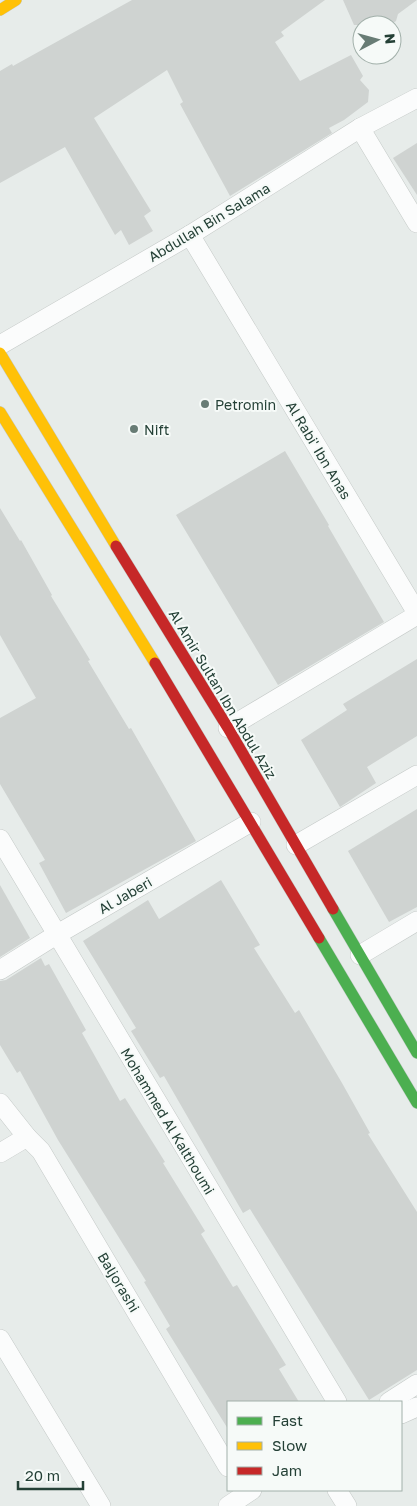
<svg xmlns="http://www.w3.org/2000/svg" width="417" height="1506" viewBox="0 0 417 1506" font-family="'Golos Text',sans-serif">
	<style>
		.building { fill: #cfd3d1 }
		.lines { fill: none; stroke-linecap: round; stroke-linejoin: round }
		.street-casing { stroke: #c4c9c7; stroke-width: 20 }
		.fast-casing { stroke: #c3cac7; stroke-width: 12 }
		.slow-casing { stroke: #c3cac7; stroke-width: 12 }
		.jam-casing { stroke: #c3cac7; stroke-width: 12 }
		.street { stroke: #fbfcfc; stroke-width: 19 }
		.fast { stroke: #4caf50; stroke-width: 11 }
		.slow { stroke: #ffc107; stroke-width: 11 }
		.jam { stroke: #c62828; stroke-width: 11 }
		.poi-dot { fill: #687c75; stroke: #f6faf8; stroke-width: 2 }
		.labels { text-anchor: middle; dominant-baseline: central; stroke-width: 4; stroke-linejoin: round; paint-order: stroke }
		.street-label { font-size: 14px; fill: #244036; stroke: #f6faf8 }
		.poi-label { font-size: 14px; fill: #244036; stroke: #f6faf8; text-anchor: start }
	</style>
	<rect width="100%" height="100%" fill="#e7ecea"/>
	<!-- building -->
	<g class="building">
		<path d="M132,0H325L281,32L284,36L275,42L300,81L351,55L363,76L360,80L369,90L368,102L344,120L329,128L332,133L230,196L180,104L183,102L167,70L94,118L151,211L144,216L153,231L129,245L121,230L115,235L65,147L0,183V71L12,64L13,66Z"/>
		<path d="M343,0H417L398,14L396,21L390,25H354Z"/>
		<path d="M417,143V195L393,158Z"/>
		<path d="M285,451L329,525L328,526L384,622L278,685L176,515Z"/>
		<path d="M0,508L20,541L21,540L52,595L51,596L90,660L88,661L129,729L131,728L196,841L66,913L39,863L45,860L0,784V718L36,698L0,635Z"/>
		<path d="M417,659V736L367,767L376,783L340,807L301,740L347,710L343,704Z"/>
		<path d="M417,809V907L389,922L348,851Z"/>
		<path d="M221,880L260,945L254,948L295,1013L299,1010L342,1083L370,1133L368,1134L417,1212V1370L369,1400L250,1209L243,1213L164,1076L160,1078L131,1031L136,1028L83,941L148,900L159,919Z"/>
		<path d="M0,885L30,938L0,957Z"/>
		<path d="M41,958L45,966L49,964L86,1030L82,1033L120,1101L125,1098L165,1162L163,1163L205,1231L201,1234L233,1287L237,1285L286,1365L279,1369L299,1402H228V1429L166,1329L170,1326L144,1282L146,1281L58,1140L20,1071L17,1073L0,1045V981L6,980Z"/>
	</g>
	<g class="lines">
		<defs>
			<g id="street">
				<path d="M360,128L417,223"/>
				<path d="M190,235L417,613"/>
				<path d="M0,345L190,235L360,128L417,98"/>
				<path d="M228,728L417,615"/>
				<path d="M0,839L337,1402"/>
				<path d="M296,845L417,775"/>
				<path d="M360,955L417,921"/>
				<path d="M0,970L56,935L251,822"/>
				<path d="M0,1103L27,1137L41,1151L228,1467"/>
				<path d="M0,1153L27,1137"/>
				<path d="M0,1339L101,1506"/>
				<path d="M389,1402L417,1384"/>
				<path d="M401,1414L417,1407"/>
				<path d="M337,1490L347,1506"/>
				<path d="M228,1506L252,1490"/>
			</g>
			<g id="fast">
				<path d="M333,909L417,1053"/>
				<path d="M319,938L417,1103"/>
			</g>
			<g id="slow">
				<path d="M0,10L16,0"/>
				<path d="M0,353L116,546"/>
				<path d="M0,412L155,663"/>
			</g>
			<g id="jam">
				<path d="M116,546L228,728L333,909"/>
				<path d="M155,663L319,938"/>
			</g>
		</defs>
		<!-- street casing -->
		<use href="#street" class="street-casing"/>
		<!-- fast casing -->
		<use href="#fast" class="fast-casing"/>
		<!-- slow casing -->
		<use href="#slow" class="slow-casing"/>
		<!-- jam casing -->
		<use href="#jam" class="jam-casing"/>
		<!-- street -->
		<use href="#street" class="street"/>
		<!-- fast -->
		<use href="#fast" class="fast"/>
		<!-- slow -->
		<use href="#slow" class="slow"/>
		<!-- jam -->
		<use href="#jam" class="jam"/>
	</g>
	<!-- markers -->
	<g class="poi-dot">
		<circle cx="205" cy="404" r="5"/>
		<circle cx="134" cy="429" r="5"/>
	</g>
	<g class="labels">
		<!-- street labels -->
		<g class="street-label">
			<text transform="translate(209 222) rotate(-31)">Abdullah Bin Salama</text>
			<text transform="translate(319 450) rotate(59)">Al Rabi' Ibn Anas</text>
			<text transform="translate(223 694) rotate(59)">Al Amir Sultan Ibn Abdul Aziz</text>
			<text transform="translate(125 895) rotate(-30)">Al Jaberi</text>
			<text transform="translate(168 1121) rotate(59)">Mohammed Al Kalthoumi</text>
			<text transform="translate(119 1282) rotate(59)">Baljorashi</text>
		</g>
		<!-- poi labels -->
		<g class="poi-label">
			<text x="215" y="404">Petromin</text>
			<text x="144" y="429">Nift</text>
		</g>
	</g>
	<!-- legend -->
	<rect x="227" y="1401" width="175" height="90" fill="#f6faf8" stroke="#a2b0aa"/>
	<rect x="237" y="1417" width="25" height="8" fill="#4caf50" stroke="#a2b0aa"/>
	<text x="272" y="1426" font-size="15" fill="#244036">Fast</text>
	<rect x="237" y="1442" width="25" height="8" fill="#ffc107" stroke="#a2b0aa"/>
	<text x="272" y="1451" font-size="15" fill="#244036">Slow</text>
	<rect x="237" y="1467" width="25" height="8" fill="#c62828" stroke="#a2b0aa"/>
	<text x="272" y="1476" font-size="15" fill="#244036">Jam</text>
	<!-- north arrow -->
	<g transform="translate(377 40) rotate(84)"><circle r="24" fill="#f6faf8" stroke="#a2b0aa"/>
	<path d="M0-4L9 19L0 12L-9 19Z" fill="#687c75"/>
	<text y="-8" font-size="14" font-weight="bold" text-anchor="middle" fill="#244036">N</text>
	</g>
	<!-- scale -->
	<path d="M18 1481v8h65v-8" fill="none" stroke="#244036" stroke-width="2.5"/>
	<text x="25" y="1481" font-size="15" fill="#244036" stroke="#f6faf8" stroke-width="4" paint-order="stroke">20 m</text>
</svg>
